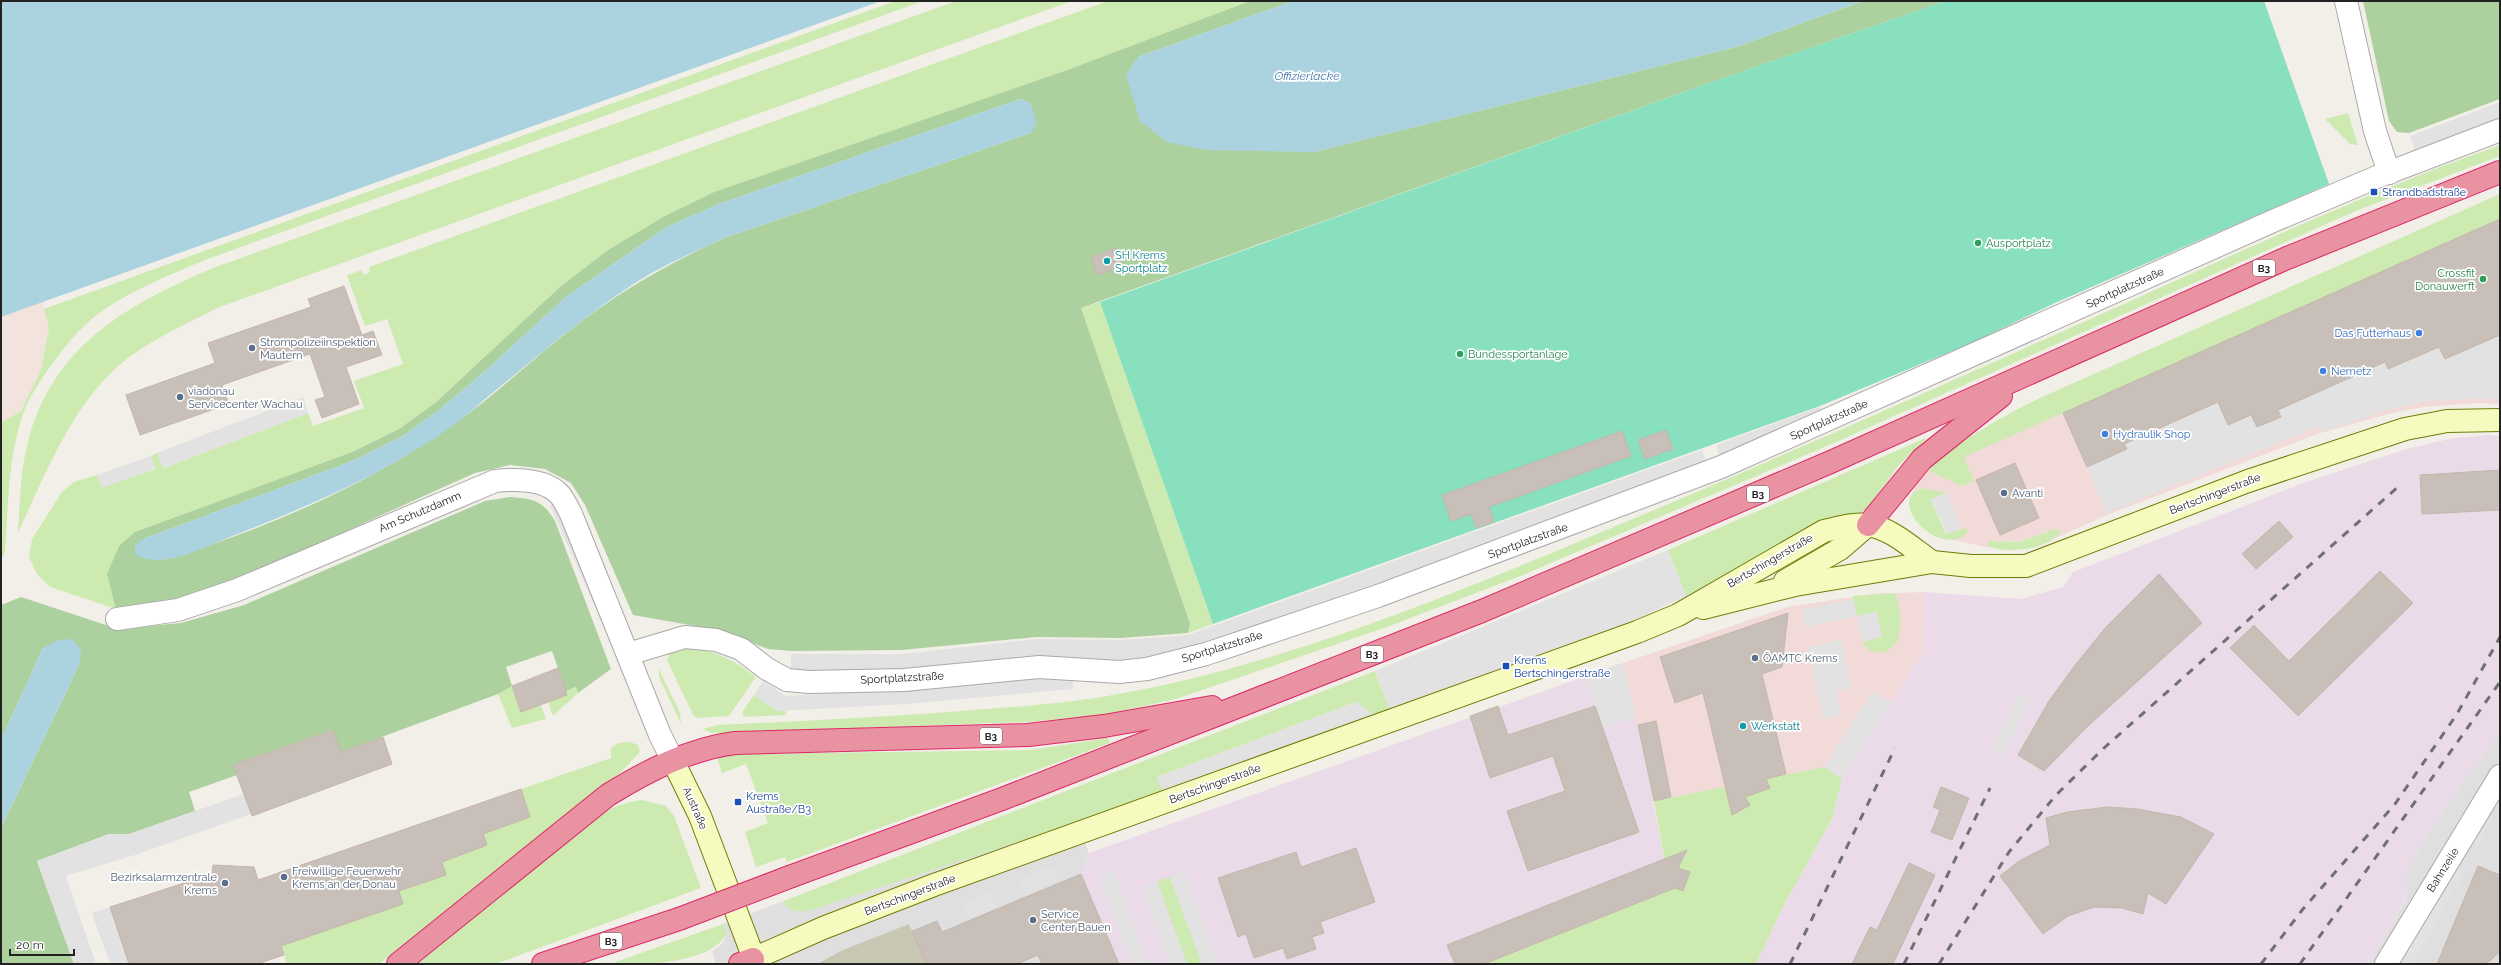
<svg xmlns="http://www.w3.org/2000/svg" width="2501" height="965" viewBox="0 0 2501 965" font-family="Raleway,sans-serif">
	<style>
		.residential { fill: #e0dfdf }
		.commercial { fill: #f2dad9 }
		.industrial { fill: #ebdbe8 }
		.military { fill: #f3e3dd }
		.construction { fill: #c7c7b4 }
		.grass { fill: #cdebb0 }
		.forest { fill: #add19e; fill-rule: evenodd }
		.pitch { fill: #88e0be }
		.parking { fill: #e2e2e2 }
		.water { fill: #aad3df }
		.building { fill: #c7bfb8; stroke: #c4b6ab }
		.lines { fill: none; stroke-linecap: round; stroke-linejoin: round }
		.street-casing { stroke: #a9a9a9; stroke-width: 24 }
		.secondary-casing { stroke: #707d05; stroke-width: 24 }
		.highway-casing { stroke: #dc2a67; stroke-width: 24 }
		.street { stroke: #fff; stroke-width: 22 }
		.secondary { stroke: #f7fabf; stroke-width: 22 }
		.highway { stroke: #e892a2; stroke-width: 22 }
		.rail { stroke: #707070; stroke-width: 3; stroke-dasharray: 8 8; stroke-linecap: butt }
		.highway-bridge-casing { stroke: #dc2a67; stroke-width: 24; stroke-linecap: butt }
		.highway-bridge { stroke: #e892a2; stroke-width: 22 }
		.transit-dot { fill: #1a4fb4; stroke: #fff; stroke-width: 1.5 }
		.leisure-dot { fill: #2e9e5b; stroke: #fff; stroke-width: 1.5 }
		.culture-dot { fill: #0f9aa8; stroke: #fff; stroke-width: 1.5 }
		.shop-dot { fill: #3f7fe0; stroke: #fff; stroke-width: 1.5 }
		.service-dot { fill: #5c6f8a; stroke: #fff; stroke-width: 1.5 }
		.labels { text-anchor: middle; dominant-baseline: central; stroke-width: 3.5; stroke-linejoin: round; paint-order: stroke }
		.shield { fill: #fff; stroke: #646464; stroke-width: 1 }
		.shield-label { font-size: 10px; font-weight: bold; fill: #222 }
		.transit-label { font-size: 11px; fill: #164399; stroke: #fff; text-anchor: start }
		.leisure-label { font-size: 11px; fill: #27864d; stroke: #fff; text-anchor: start }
		.culture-label { font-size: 11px; fill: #0d838f; stroke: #fff; text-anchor: start }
		.street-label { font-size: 11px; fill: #222; stroke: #fff }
		.shop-label { font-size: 11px; fill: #366cbe; stroke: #fff; text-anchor: start }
		.service-label { font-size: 11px; fill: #4e5e75; stroke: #fff; text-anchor: start }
		.water-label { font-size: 12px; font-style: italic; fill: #4a7aab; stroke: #fff }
	</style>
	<rect width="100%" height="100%" fill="#f2efe9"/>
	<!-- residential -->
	<g class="residential">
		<path d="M2500,731V964H2368L2407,898L2405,873L2437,820Z"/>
		<path d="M1078,822L1089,853L1081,874L1119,964H716L712,951L722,944L727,934L723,924L781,902L793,911Z"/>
	</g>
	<!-- commercial -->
	<g class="commercial">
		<path d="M2500,219V404L2479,403L2423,407L2388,414L2317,434L2107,515L2054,539L2059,530L2055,529L2019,542L1990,541L1987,545L1990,548L1944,538H1955L1947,534L1946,493L1923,488L1917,490L1911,496L1918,478L1930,467L1935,474L1947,477L1963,486L1974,481L1963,457Z"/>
		<path d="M1924,592L1922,653L1842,779L1824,767L1654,801L1623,663L1787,607L1872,594Z"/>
	</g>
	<!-- industrial -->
	<g class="industrial">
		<path d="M2486,435L2500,436V731L2437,820L2405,873L2407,897L2368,964H1756L1784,905L1832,819L1842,779L1922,653L1924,592L2021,599L2063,587L2073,572L2309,481L2407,449L2449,439Z"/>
		<path d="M1623,663L1649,780L1670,890L1484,964H1119L1081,874L1089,853Z"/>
	</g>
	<!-- military -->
	<path class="military" d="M43,301L49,328L41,370L21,411L1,423V315Z"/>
	<!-- construction -->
	<path class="construction" d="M909,924L926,964H817L843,950Z"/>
	<!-- grass -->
	<g class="grass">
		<path d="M895,1H923L205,260C165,277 118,295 85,325C72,337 61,352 50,367C40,381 29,397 23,414C8,457 8,507 5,552L1,560V423L21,411L41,370L49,328L44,309Z"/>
		<path d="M956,1H1072L217,308C184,325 143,343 115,369C69,412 44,477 18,533C20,503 20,471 28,442C52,346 128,304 213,268Z"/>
		<path d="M1108,1H1250L1067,70L714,192L663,217L608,250L561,286L435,403L399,429L352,452L135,532L116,609L50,587L37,574L29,557L32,539L62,492L74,482L97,475L102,487L155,469L151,456L157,453L164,468L308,413L313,426L364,408L354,381L403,364L387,319L365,326L347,275L362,270L364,275L370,272L369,267Z"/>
		<path d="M2348,113L2358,145L2350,144L2325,119Z"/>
		<path d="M2500,145V156L2358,210L1827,446L1523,575L1387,627L1176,699L1103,715L1028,722L723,733H711L703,729L718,725C803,721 888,717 974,710C1027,706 1081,702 1134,691C1289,661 1447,597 1592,536C1771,462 1947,383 2124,304C2248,248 2371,191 2500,145Z"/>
		<path d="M2500,194V219L1964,457L1974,481L1963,486L1931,472L1930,467C1967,436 1999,418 2042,397Z"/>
		<path d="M1100,302L1213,624L1188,633L1190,622L1081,308Z"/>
		<path d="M1928,437L1900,464L1867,508L1858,515L1828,518L1686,596L1668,550Z"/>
		<path d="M1923,488L1947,493L1931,500L1946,534L1967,528V533C1939,560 1883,499 1923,488Z"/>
		<path d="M2055,529L2060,530C2054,550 2001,555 1987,545L1990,541L2019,542Z"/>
		<path d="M1895,593C1900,604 1904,630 1897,641C1888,656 1870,656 1862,642L1882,637L1877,612L1857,616L1853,596Z"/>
		<path d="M683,648C715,650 731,658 756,677L729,716L697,718L693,715L667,660L670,653Z"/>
		<path d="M659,669L680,713L681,724L659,677Z"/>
		<path d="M1375,671L1389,709L1374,715L1356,702L1157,777L1163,791L1078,822L808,911H793L781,902Z"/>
		<path d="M512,686L521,711L541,705L546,719L512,728L498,694Z"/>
		<path d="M577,687L578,693L553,716L548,702L567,695L566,691Z"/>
		<path d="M754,695L778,711H786V715L744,717L742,712Z"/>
		<path d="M1108,738L1110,743L787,862L785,857L756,867L745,832L768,823L746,764L722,773L717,758L739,754L1031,750Z"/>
		<path d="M630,742L638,745L640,752L621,772L379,964H287L281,946L403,904L399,891L446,875L442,862L487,845L483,834L530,817L521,789L611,758V748L618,743Z"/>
		<path d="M1824,767L1842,779L1832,819L1784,905L1756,964H1484L1670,890L1654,801Z"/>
		<path d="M642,800L666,806L674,816L701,888L496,964H415L595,818C610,808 623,802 642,800Z"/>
		<path d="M1170,877L1202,964H1187L1157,882Z"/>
		<path d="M723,924L727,934C708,965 645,964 610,964Z"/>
	</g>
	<!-- forest -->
	<g class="forest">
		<path d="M1250,1H1293L1138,57L1314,152L1736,47L1863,1H1946L1706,84L1081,308L1190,623L1188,633L1121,638L1036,637L902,650L792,651L768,649L718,630L633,615L585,505L571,483L545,469L510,465L475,473L235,581L177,599L116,609L107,574L119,546L135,532L352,452L399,429L435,403L561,286L608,250L663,217L714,192L1067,70ZM1021,99L1031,104V133L727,237C673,261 625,288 578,324C534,357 495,396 450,427C369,484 262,531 166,559L143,539L355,460L403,436L439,410L483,373L567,296L667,227L719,204Z"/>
		<path d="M2363,1H2500V99L2409,133L2397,132L2389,121Z"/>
		<path d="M510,497C534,499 542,500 555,521L611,669L578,693L576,687L566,691L552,651L506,667L512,686L498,694L341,752L332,730L234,765L237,775L189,792L195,811L129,834H109L37,861L74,964H1V828L79,665L43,648L1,740V605L21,597L118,629L181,623L244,605L485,501Z"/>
	</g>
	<!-- pitch -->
	<path class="pitch" d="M1946,1H2264L2329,184L2057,302L1971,343L1820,406L1213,624L1100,302L1706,84Z"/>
	<!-- parking -->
	<g class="parking">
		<path d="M2500,102V121L2416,153L2410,136Z"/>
		<path d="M2500,335V400L2478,398L2422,402L2387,410L2322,432L2319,426L2106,513L2087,467L2126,449L2124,444L2218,402L2228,425L2251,415L2257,427L2280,417L2278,410L2385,362L2388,369L2439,347L2445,359Z"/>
		<path d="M303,397L308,413L164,468L157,453Z"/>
		<path d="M1820,407L1823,414L1720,457L1716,445Z"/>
		<path d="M1702,450L1707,464L1376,588L1192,648L1146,659L1119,661L904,671L791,672V654H902L1036,639L1121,640L1188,635Z"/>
		<path d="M151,456L156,468L102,488L97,475Z"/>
		<path d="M1947,493L1962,528L1947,534L1931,499Z"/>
		<path d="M475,497L478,502L247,599L191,616Z"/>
		<path d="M556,503L610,623L603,625L550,505Z"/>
		<path d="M1668,550L1686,596L1632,621L1389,709L1375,671Z"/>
		<path d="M1853,599L1857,616L1877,612L1882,637L1862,642L1857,616L1806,627L1802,610Z"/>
		<path d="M1841,640L1851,688L1836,691L1841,715L1823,718L1808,647Z"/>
		<path d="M1623,663L1636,717L1603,728L1584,676Z"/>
		<path d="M1045,677L1073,679V689L906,704L778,711L754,695L763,681L786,696Z"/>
		<path d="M1873,691L1891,702L1842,779L1824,767Z"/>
		<path d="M2019,694L2031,699L2003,757L1991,751Z"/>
		<path d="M1356,702L1374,715L1163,791L1157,777Z"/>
		<path d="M244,794L251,814L135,855L66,876L96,964H74L37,861L109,834H129Z"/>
		<path d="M2488,815L2493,820L2485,830L2478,846L2472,843Z"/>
		<path d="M2458,863L2463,875L2413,964H2400Z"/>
		<path d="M1053,866L1059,880L1024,895L1018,880Z"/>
		<path d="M1114,871L1147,964H1131L1099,876Z"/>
		<path d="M1185,872L1218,964H1202L1170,877Z"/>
		<path d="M1157,882L1187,964H1169L1142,888Z"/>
		<path d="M989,892L996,907L969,919L963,903Z"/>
		<path d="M110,907L129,964H110L92,913Z"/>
	</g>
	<!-- water -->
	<g class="water">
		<path d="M1,1H881L1,317Z"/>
		<path d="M1293,1H1863L1736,47L1314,152L1207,150L1167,142L1140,121L1126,75L1138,57Z"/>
		<path d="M1021,99L1031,104L1037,123L1031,133L727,237C694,252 660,266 629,287C582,318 539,355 496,390C481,402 467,416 451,427C383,475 306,507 230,537C204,547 161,571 135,554V545L143,539L355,460L403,436L439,410L483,373L567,296L667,227L719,204Z"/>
		<path d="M72,639L81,649L79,665L1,828V740L43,648L59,640Z"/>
	</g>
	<!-- building -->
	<g class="building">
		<path d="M2500,219V335L2445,359L2439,347L2388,369L2385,362L2278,410L2281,417L2257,427L2251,415L2228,425L2218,402L2124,444L2127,449L2087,467L2063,413Z"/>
		<path d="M1117,248L1123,266L1097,275L1091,257Z"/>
		<path d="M344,286L362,335L373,331L382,355L346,367L359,404L322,418L315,400L325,397L310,354L222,385L229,404L140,435L126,395L215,363L208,343L311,307L308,299Z"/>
		<path d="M1666,430L1673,449L1645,459L1638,440Z"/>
		<path d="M1622,431L1631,456L1489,507L1494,522L1476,528L1471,514L1451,521L1442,495Z"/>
		<path d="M2015,463L2039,518L2000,535L1976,480Z"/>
		<path d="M2500,470V510L2422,514L2420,475Z"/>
		<path d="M2279,521L2293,537L2256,569L2242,554Z"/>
		<path d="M2380,571L2413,603L2298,716L2230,648L2254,625L2289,661Z"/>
		<path d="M2159,574L2202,623L2088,726L2044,771L2018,755L2049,701L2076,664L2106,627Z"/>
		<path d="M1788,613L1782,667L1762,674L1786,774L1766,779L1770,788L1745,797L1750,805L1732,815L1703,693L1675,703L1660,657Z"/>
		<path d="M558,668L567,695L521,712L512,686Z"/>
		<path d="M1498,706L1508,735L1595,706L1639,832L1528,871L1507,811L1565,791L1553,756L1490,778L1470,716Z"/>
		<path d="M1656,721L1671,797L1654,801L1638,725Z"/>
		<path d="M333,730L341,752L383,737L392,764L252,816L233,765Z"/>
		<path d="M1941,787L1969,798L1952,840L1931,832L1940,810L1933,807Z"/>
		<path d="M521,789L530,817L483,834L487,845L442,862L446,875L399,891L403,904L281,946L284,955L257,964H129L110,907L212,874L213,865L254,867L258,880Z"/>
		<path d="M2108,807L2137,809L2181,817L2214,834L2166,904L2148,893L2143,914L2122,908L2094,907L2068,916L2043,934L2000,876L2019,861L2050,845L2046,818L2067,812Z"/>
		<path d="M1356,848L1375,902L1320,922L1324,933L1312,937L1316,949L1287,959L1283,948L1254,958L1246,934L1238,937L1218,878L1296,852L1301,867Z"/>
		<path d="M1687,850L1678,868L1690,872L1683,891L1675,888L1484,964H1455L1447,945Z"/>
		<path d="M1909,863L1935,875L1893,964H1852L1870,927L1877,930Z"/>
		<path d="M2478,866L2500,875V952L2486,964H2437Z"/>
		<path d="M1081,874L1119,964H1042L1038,955L1017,964H926L912,931L937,921L942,932Z"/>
	</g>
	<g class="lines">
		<defs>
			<g id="street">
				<path d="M2346,1L2375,131L2389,173"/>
				<path d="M117,619L178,610L237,590L495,481C515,479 545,478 560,495C564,500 568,508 571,514L660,735L673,761"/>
				<path d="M628,654L685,637L716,640L741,649L767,669L787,680L809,682L904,680L1039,667L1119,672L1147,669L1206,654L1378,596L1721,467L2273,221L2377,177L2500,130"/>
				<path d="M2386,964L2500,776"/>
			</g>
			<g id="secondary">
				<path d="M1785,581L1840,549L1868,525"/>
				<path d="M1703,608L1795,585L1932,562L1971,566H2026L2248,481L2405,429L2447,421L2500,420"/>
				<path d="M673,761L700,816L756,964"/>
				<path d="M753,959L823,928L934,885L1637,632L1678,615L1824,531C1838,528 1854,523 1868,525C1891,528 1913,549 1932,562"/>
			</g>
			<g id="highway">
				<path d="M1868,525L1922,459L2001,396"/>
				<path d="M792,876L1002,799L1482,611L1833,461L2287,258L2500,172"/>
				<path d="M398,964L608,795C647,771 689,749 735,743L1028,735L1104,726L1212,707"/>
				<path d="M543,964L679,919"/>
				<path d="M740,964L753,959"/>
			</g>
		</defs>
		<!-- street casing -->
		<use href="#street" class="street-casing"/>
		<!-- secondary casing -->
		<use href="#secondary" class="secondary-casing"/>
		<!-- highway casing -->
		<use href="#highway" class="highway-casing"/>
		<!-- street -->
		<use href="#street" class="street"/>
		<!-- secondary -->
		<use href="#secondary" class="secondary"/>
		<!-- highway -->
		<use href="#highway" class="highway"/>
		<!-- rail -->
		<g class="rail">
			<path d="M1790,964L1895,748"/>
			<path d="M1904,964L1990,788"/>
			<path d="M1939,964L2009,852L2056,795L2104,748L2399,486"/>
			<path d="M2261,964L2303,909L2395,804L2457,714L2500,637"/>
			<path d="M2300,964L2500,682"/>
		</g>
		<defs>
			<path id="highway-bridge" d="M679,919L792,876"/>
		</defs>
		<!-- highway-bridge casing -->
		<use href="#highway-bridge" class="highway-bridge-casing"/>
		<!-- highway-bridge -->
		<use href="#highway-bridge" class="highway-bridge"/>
	</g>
	<!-- markers -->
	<g class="transit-dot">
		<rect x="2370" y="188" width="8" height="8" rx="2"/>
		<rect x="1502" y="662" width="8" height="8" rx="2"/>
		<rect x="734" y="798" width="8" height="8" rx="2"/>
	</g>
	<g class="leisure-dot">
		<circle cx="1978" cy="243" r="4"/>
		<circle cx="2483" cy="279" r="4"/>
		<circle cx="1460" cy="354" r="4"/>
	</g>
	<g class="culture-dot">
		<circle cx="1107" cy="261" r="4"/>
		<circle cx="1743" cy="726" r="4"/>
	</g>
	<g class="shop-dot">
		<circle cx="2419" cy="333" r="4"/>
		<circle cx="2323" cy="371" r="4"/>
		<circle cx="2105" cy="434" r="4"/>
	</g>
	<g class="service-dot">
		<circle cx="252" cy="348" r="4"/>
		<circle cx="180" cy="397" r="4"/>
		<circle cx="2004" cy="493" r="4"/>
		<circle cx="1755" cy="658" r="4"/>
		<circle cx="284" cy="877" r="4"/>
		<circle cx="225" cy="883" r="4"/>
		<circle cx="1033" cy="920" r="4"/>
	</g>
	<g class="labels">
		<!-- shield labels -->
		<g class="shield">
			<rect x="2253" y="260" width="22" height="16" rx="3"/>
			<rect x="1747" y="486" width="22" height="16" rx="3"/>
			<rect x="1361" y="646" width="22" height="16" rx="3"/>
			<rect x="980" y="728" width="22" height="16" rx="3"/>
			<rect x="600" y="933" width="22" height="16" rx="3"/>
		</g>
		<g class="shield-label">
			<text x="2264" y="268">B3</text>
			<text x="1758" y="494">B3</text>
			<text x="1372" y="654">B3</text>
			<text x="991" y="736">B3</text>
			<text x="611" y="941">B3</text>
		</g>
		<!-- transit labels -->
		<g class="transit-label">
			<text x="2382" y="192">Strandbadstraße</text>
			<text x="1514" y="660">Krems<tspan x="1514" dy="13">Bertschingerstraße</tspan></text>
			<text x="746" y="796">Krems<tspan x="746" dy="13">Austraße/B3</tspan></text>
		</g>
		<!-- leisure labels -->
		<g class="leisure-label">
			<text x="1986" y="243">Ausportplatz</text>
			<text x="2475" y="273" text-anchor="end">Crossfit<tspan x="2475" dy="13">Donauwerft</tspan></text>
			<text x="1468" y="354">Bundessportanlage</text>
		</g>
		<!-- culture labels -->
		<g class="culture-label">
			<text x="1115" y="255">SH Krems<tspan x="1115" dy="13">Sportplatz</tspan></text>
			<text x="1751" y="726">Werkstatt</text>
		</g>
		<!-- street labels -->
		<g class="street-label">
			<text transform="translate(2125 288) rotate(-24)">Sportplatzstraße</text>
			<text transform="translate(1829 420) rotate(-24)">Sportplatzstraße</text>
			<text transform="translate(2215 494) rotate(-21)">Bertschingerstraße</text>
			<text transform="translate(420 512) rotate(-23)">Am Schutzdamm</text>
			<text transform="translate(1528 541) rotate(-20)">Sportplatzstraße</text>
			<text transform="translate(1770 561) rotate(-30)">Bertschingerstraße</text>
			<text transform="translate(1222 647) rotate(-17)">Sportplatzstraße</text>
			<text transform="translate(902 678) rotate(-3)">Sportplatzstraße</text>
			<text transform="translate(1215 784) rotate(-20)">Bertschingerstraße</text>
			<text transform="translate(695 808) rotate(66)">Austraße</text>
			<text transform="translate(2443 870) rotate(-58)">Bahnzeile</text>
			<text transform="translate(910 895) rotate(-21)">Bertschingerstraße</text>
		</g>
		<!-- shop labels -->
		<g class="shop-label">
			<text x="2411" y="333" text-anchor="end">Das Futterhaus</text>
			<text x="2331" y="371">Nemetz</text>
			<text x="2113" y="434">Hydraulik Shop</text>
		</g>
		<!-- service labels -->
		<g class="service-label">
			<text x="260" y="342">Strompolizeiinspektion<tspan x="260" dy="13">Mautern</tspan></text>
			<text x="188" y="391">viadonau<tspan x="188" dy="13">Servicecenter Wachau</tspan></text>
			<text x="2012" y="493">Avanti</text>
			<text x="1763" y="658">ÖAMTC Krems</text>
			<text x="292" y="871">Freiwillige Feuerwehr<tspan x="292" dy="13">Krems an der Donau</tspan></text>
			<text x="217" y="877" text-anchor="end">Bezirksalarmzentrale<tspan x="217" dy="13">Krems</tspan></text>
			<text x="1041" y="914">Service<tspan x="1041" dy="13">Center Bauen</tspan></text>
		</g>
		<!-- water labels -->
		<g class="water-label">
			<text x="1307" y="76">Offizierlacke</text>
		</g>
	</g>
	<!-- border -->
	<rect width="2501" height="965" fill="none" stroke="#222222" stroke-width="4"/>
	<!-- scale -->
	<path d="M10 949v6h64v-6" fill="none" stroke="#222222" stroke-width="2"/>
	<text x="16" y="949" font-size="12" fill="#222222" stroke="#ffffff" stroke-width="3" paint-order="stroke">20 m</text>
</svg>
